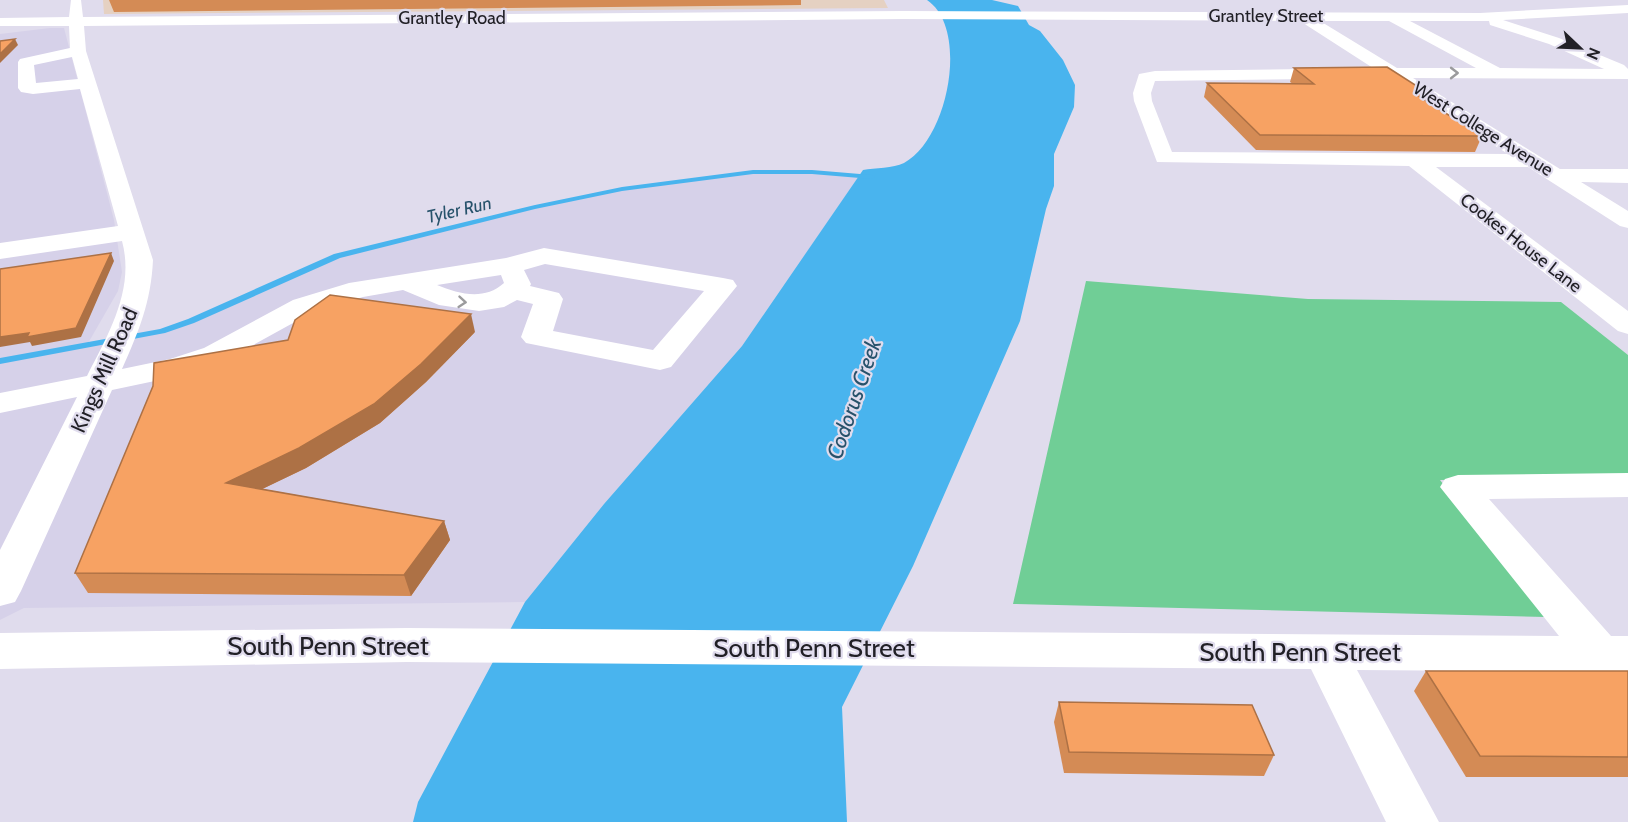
<svg xmlns="http://www.w3.org/2000/svg" width="1628" height="822" viewBox="0 0 1628 822" font-family="Cabin,sans-serif">
	<style>
		.industrial { fill: #e5d1c2 }
		.built { fill: #d6d1e9 }
		.green { fill: #70ce96 }
		.water { fill: #49b4ee }
		.lines { fill: none; stroke-linecap: round; stroke-linejoin: round }
		.stream { fill: #49b4ee; fill-rule: evenodd }
		.minor { fill: #fff; fill-rule: evenodd }
		.wall { fill: #d48b55 }
		.shaded-wall { fill: #ad7145 }
		.building { fill: #f7a263; stroke: #ad7145; stroke-width: 1.5 }
		.oneway { stroke: #9b9b9d }
		.labels { text-anchor: middle; dominant-baseline: central; stroke-width: 4.5; stroke-linejoin: round; paint-order: stroke }
		.far-street-label { font-size: 18px; fill: #212026; stroke: #e0dced }
		.far-water-label { font-size: 18px; font-style: italic; fill: #27526b; stroke: #e0dced }
		.street-label { font-size: 21px; fill: #212026; stroke: #e0dced }
		.water-label { font-size: 22px; font-style: italic; fill: #27526b; stroke: #e0dced }
		.near-street-label { font-size: 26px; fill: #212026; stroke: #e0dced }
	</style>
	<rect width="100%" height="100%" fill="#e0dced"/>
	<!-- industrial -->
	<path class="industrial" d="M103,0H884L888,8L104,14Z"/>
	<!-- built -->
	<path class="built" d="M50,28H64L114,220L122,272L118,291L87,345L162,331L191,321L349,252L535,207L622,189L753,172H812L859,176L742,346L604,504L525,602L24,608L0,620V34Z"/>
	<!-- green -->
	<path class="green" d="M1086,281L1308,299L1561,302L1628,355V477L1440,480L1546,617L1013,604Z"/>
	<!-- water -->
	<path class="water" d="M927,0H992L1018,6L1029,25L1040,31L1063,60L1075,85L1074,107L1054,154V186L1046,209L1020,321L913,566L842,707L847,822H413L418,802L525,602L604,504L742,346L863,170C875,168 893,168 904,163C948,140 970,29 927,0Z"/>
	<g class="lines">
		<!-- stream -->
		<path class="stream" d="M753,170H812L872,175L875,177L872,179L812,174H753L622,191L535,209L340,258L194,323L165,333L0,364V358L160,329L188,319L334,254L535,205L622,187Z"/>
		<!-- minor -->
		<g class="minor">
			<path d="M71,0H81L83,17L903,11L1480,13L1628,5V13L1503,20L1559,38L1624,65L1628,69V79L1413,78L1560,169H1628V183L1581,182L1628,211V228L1620,226L1528,167H1436L1628,311V334L1618,331L1409,166L1157,162L1134,101L1133,93L1139,74L1155,71L1373,68L1300,21L903,19L84,26L86,51L153,260C151,302 139,331 122,369L170,359L204,348L293,300L349,283L506,258L544,248L723,278L733,280L737,286L671,367L660,370L526,343L521,337L533,304L517,300L504,307L479,311L439,305L403,290L363,297L313,312L226,360L188,374L112,390L21,591L15,602L0,606V550L77,397L0,413V393L87,376C109,333 135,289 122,241L0,259V243L118,226L80,89L33,94L21,92L18,88V62L20,59L70,48L69,26H0V18L69,17ZM1320,21H1389L1476,68H1397ZM1410,21H1489L1490,25L1549,44L1604,69L1500,68ZM72,57L78,79L36,83L34,65ZM1389,78L1508,154L1172,152L1152,101L1151,93L1155,81ZM545,264L704,291L653,350L553,331L563,299L559,293L530,286L531,284L524,270ZM501,275L504,283C484,301 459,294 437,285Z"/>
			<path d="M1628,473V497L1489,499L1611,636H1628V672L1357,670L1439,822H1386L1311,669L407,662L0,669V633L407,628L1559,636L1440,487L1445,479L1458,475Z"/>
		</g>
	</g>
	<!-- wall -->
	<g class="wall">
		<path d="M109,0H801V5L114,12Z"/>
		<path d="M1294,68L1434,97L1431,104L1482,136L1475,152L1256,150L1204,97L1207,83L1293,84L1290,82Z"/>
		<path d="M475,332L426,382L380,423L306,468L262,489L444,521L450,540L411,596L88,593L75,573Z"/>
		<path d="M1426,671H1628V777H1466L1414,691Z"/>
		<path d="M1059,702L1274,755L1264,776L1064,773L1054,722Z"/>
	</g>
	<!-- shaded-wall -->
	<g class="shaded-wall">
		<path d="M15,39L18,45L0,63V54Z"/>
		<path d="M111,253L114,261L81,337L32,346L30,342L0,347V337Z"/>
		<path d="M471,314L475,332L426,382L380,423L306,468L235,502L226,483Z"/>
		<path d="M444,521L450,540L411,596L404,575Z"/>
	</g>
	<!-- building -->
	<g class="building">
		<path d="M15,39L0,54V41Z"/>
		<path d="M1387,67L1434,97H1420L1482,136L1260,135L1207,83L1314,84L1294,68Z"/>
		<path d="M111,253L76,328L27,337L29,333L0,337V269Z"/>
		<path d="M330,295L471,314L421,364L374,404L299,448L226,483L444,521L404,575L75,573L153,386L154,363L288,340L295,320Z"/>
		<path d="M1426,671H1628V757L1480,756Z"/>
		<path d="M1059,702L1252,705L1274,755L1069,752Z"/>
	</g>
	<!-- one-way arrows -->
	<defs><path id="oneway-chevron" d="M-2-3.5L2.5 0L-2 3.5" fill="none" stroke-width="1.6" stroke-linecap="round" stroke-linejoin="round" transform="scale(1.5)"/></defs>
	<g class="oneway">
		<use href="#oneway-chevron" transform="translate(1454 73)"/>
		<use href="#oneway-chevron" transform="translate(462 302) rotate(5)"/>
	</g>
	<g class="labels">
		<!-- far-street labels -->
		<g class="far-street-label">
			<text x="1266" y="16">Grantley Street</text>
			<text x="452" y="18">Grantley Road</text>
			<text transform="translate(1483 129) rotate(32)">West College Avenue</text>
			<text transform="translate(1521 243) rotate(38)">Cookes House Lane</text>
		</g>
		<!-- far-water labels -->
		<g class="far-water-label">
			<text transform="translate(459 210) rotate(-13)">Tyler Run</text>
		</g>
		<!-- street labels -->
		<g class="street-label">
			<text transform="translate(104 370) rotate(-66)">Kings Mill Road</text>
		</g>
		<!-- water labels -->
		<g class="water-label">
			<text transform="translate(854 399) rotate(-71)">Codorus Creek</text>
		</g>
		<!-- near-street labels -->
		<g class="near-street-label">
			<text x="328" y="646">South Penn Street</text>
			<text x="814" y="648">South Penn Street</text>
			<text x="1300" y="652">South Penn Street</text>
		</g>
	</g>
	<!-- north arrow -->
	<g transform="translate(1580 48) rotate(113)" stroke="#e0dced" stroke-width="4.5" paint-order="stroke">
	<path d="M0-4.5L10 22L0 15L-10 22Z" fill="#212026"/>
	<text y="-9" font-size="16" font-weight="bold" text-anchor="middle" fill="#212026">N</text>
	</g>
</svg>
